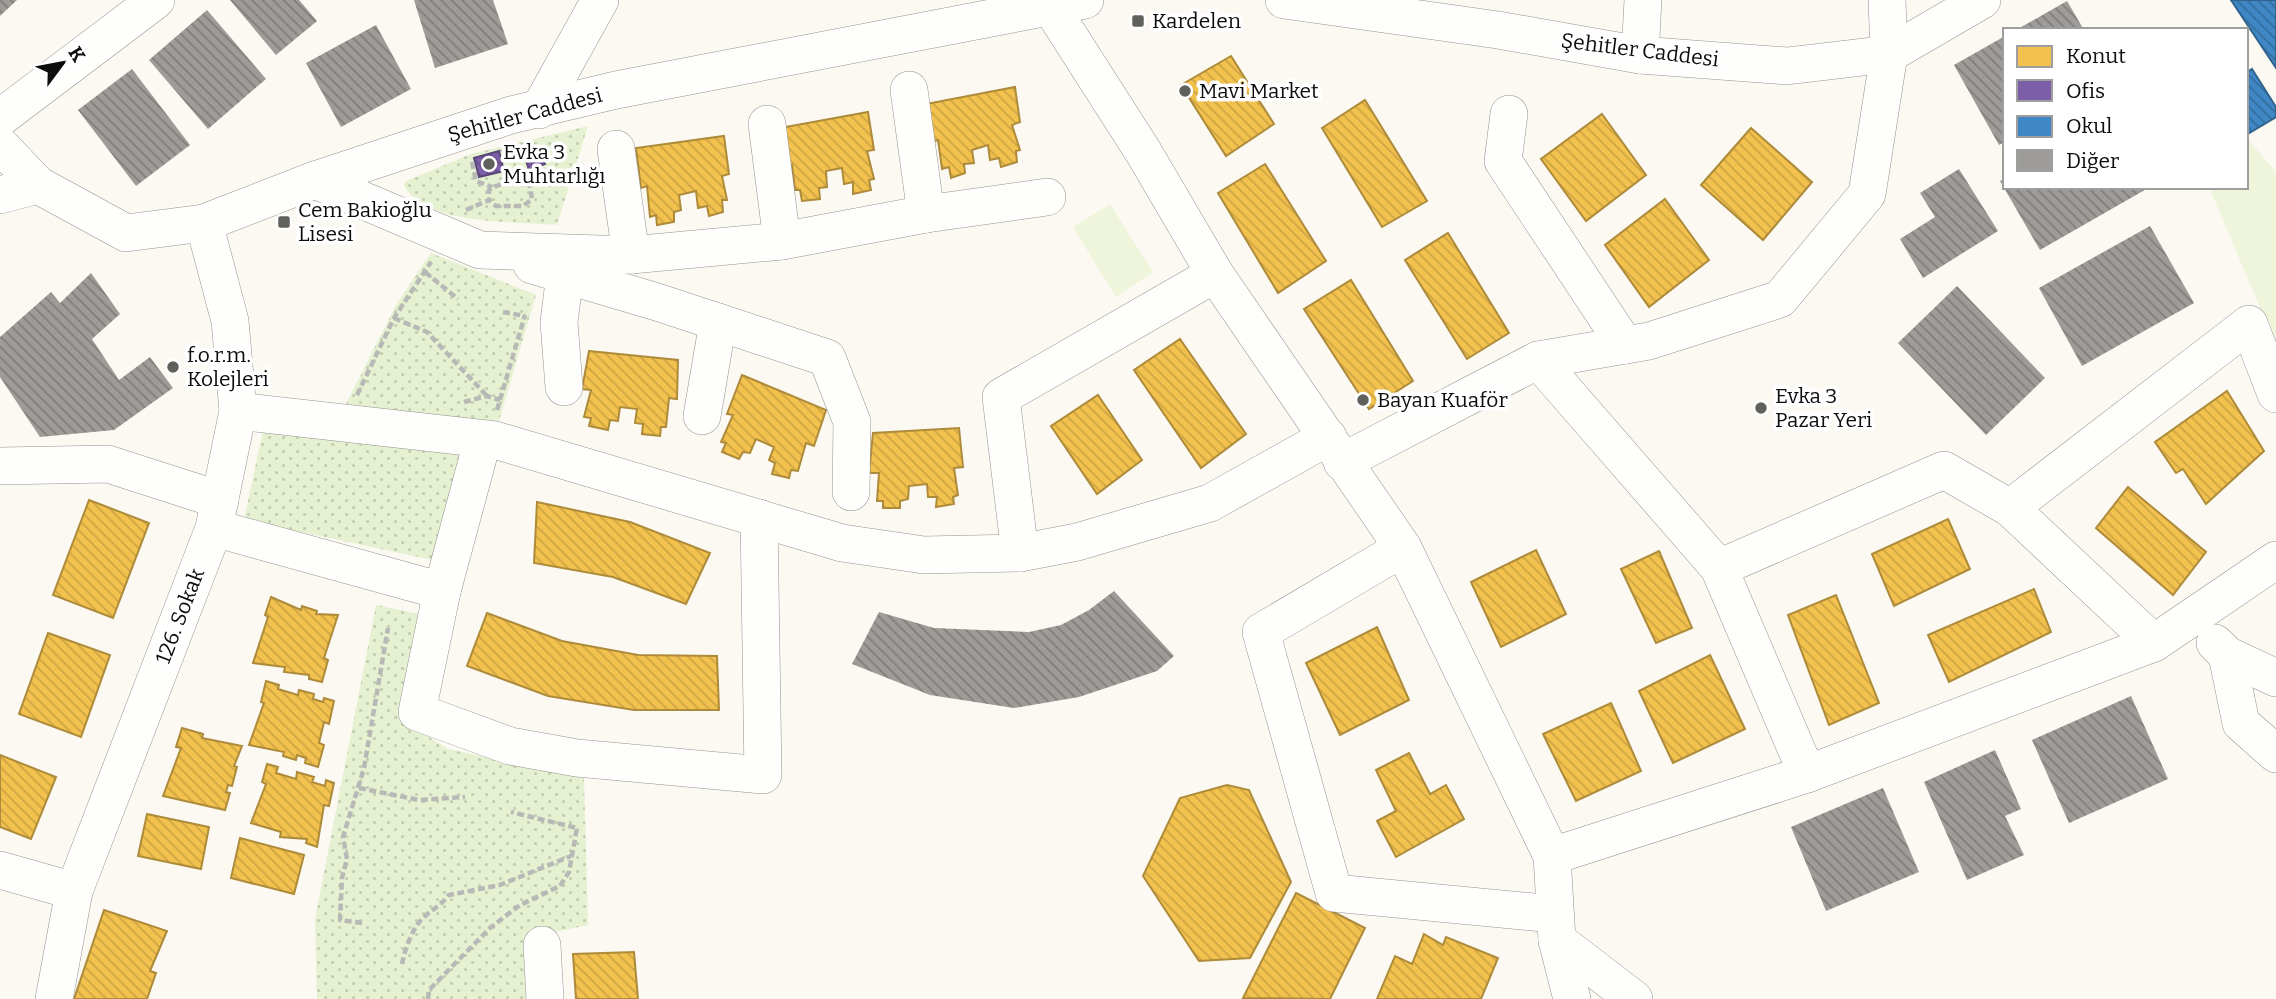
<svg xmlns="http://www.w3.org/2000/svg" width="2276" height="999" viewBox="0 0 2276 999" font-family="Bitter,serif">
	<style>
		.park { fill: url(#park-dots) }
		.pitch { fill: #eff5db }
		.homes { fill: url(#homes-back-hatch); stroke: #ad8b3a; stroke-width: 2 }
		.offices { fill: url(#offices-back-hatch); stroke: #5a4679; stroke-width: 2 }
		.schools { fill: url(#schools-back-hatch); stroke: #30638e; stroke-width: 2 }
		.building { fill: url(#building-back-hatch) }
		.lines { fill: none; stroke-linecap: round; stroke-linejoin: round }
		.minor-casing { stroke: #949390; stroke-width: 38 }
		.path { stroke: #b8b8b6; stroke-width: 4.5; stroke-dasharray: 7 3.5; stroke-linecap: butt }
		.minor { stroke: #fefefd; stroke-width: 37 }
		.poi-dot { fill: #60605d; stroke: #fff; stroke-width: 2.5 }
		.labels { text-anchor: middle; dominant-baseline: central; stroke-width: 7; stroke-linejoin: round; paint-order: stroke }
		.poi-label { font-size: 21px; fill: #0d0d0d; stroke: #fff; text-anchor: start }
		.street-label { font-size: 21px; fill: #0d0d0d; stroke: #fff }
	</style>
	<defs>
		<pattern id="park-dots" width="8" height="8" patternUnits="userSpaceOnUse" patternTransform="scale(1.75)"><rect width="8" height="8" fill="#e5f1d0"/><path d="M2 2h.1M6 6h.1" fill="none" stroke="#c3cdb1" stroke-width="1.8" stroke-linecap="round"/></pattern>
		<pattern id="homes-back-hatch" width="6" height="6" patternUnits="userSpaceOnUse" patternTransform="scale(1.75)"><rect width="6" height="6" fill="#f2c14e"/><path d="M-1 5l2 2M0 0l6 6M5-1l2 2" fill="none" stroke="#cea543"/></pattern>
		<pattern id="offices-back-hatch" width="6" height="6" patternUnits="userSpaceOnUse" patternTransform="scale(1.75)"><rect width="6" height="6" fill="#7b5ea7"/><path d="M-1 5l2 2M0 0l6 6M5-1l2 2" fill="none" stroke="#634c86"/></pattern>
		<pattern id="schools-back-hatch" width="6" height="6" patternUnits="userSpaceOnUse" patternTransform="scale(1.75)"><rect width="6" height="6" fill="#3f88c5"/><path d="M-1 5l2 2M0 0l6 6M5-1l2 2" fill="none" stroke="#336e9e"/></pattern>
		<pattern id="building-back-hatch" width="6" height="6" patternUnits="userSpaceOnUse" patternTransform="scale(1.75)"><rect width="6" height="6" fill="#9e9c98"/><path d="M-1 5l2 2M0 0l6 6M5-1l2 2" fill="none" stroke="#7f7e7a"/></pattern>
	</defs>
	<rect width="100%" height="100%" fill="#fbf9f2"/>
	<!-- park -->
	<g class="park">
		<path d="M588,126L557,225C516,221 424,226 404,185L406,181L471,154Z"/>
		<path d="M431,253L536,295L498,424L343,410L396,305Z"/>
		<path d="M263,430L459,455L433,560L244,520Z"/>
		<path d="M376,605L419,614L399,718L448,749L584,778L588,925L527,938L529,999H317L315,919Z"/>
	</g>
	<!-- pitch -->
	<g class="pitch">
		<path d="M2246,137L2276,172V345L2209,187H2246Z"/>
		<path d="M1110,204L1153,272L1116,297L1073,227Z"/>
	</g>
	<!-- homes -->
	<g class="homes">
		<path d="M1231,56L1274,124L1226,156L1181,85Z"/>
		<path d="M1015,87L1020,122L1012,125L1020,150L1016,151L1017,162L1001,167L999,158L990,160L988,145L972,150L974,163L964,164L965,173L951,178L949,167L942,169L938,140L931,142L926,104Z"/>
		<path d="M1365,100L1427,201L1382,227L1322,128Z"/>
		<path d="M868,112L874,150L867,151L874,179L869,180L871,190L853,194V182L844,184L842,168L826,171L827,187L819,188L820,199L802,201L800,190H795L792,165L787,167L780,128Z"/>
		<path d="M1602,114L1646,175L1586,221L1541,159Z"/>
		<path d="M1751,128L1812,182L1763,240L1701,185Z"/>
		<path d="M724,136L729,174L722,176L727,200H722L723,212L709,216L707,206L698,208L696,191L679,195L681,210L674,212V222L657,225L656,215L650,217L647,186L641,188L636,148Z"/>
		<path d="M1265,164L1326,261L1278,293L1218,193Z"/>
		<path d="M1665,199L1709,260L1649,307L1605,245Z"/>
		<path d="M1448,233L1509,333L1467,359L1405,260Z"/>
		<path d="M1351,280L1413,381L1369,409L1304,309Z"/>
		<path d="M1180,339L1246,434L1201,468L1134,370Z"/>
		<path d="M589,351L678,360L677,399L669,398L666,427H661L660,436L642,434L643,424L635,423L637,409L620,407L618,421L610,420L608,430L589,426L591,418L584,417L591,390L582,389Z"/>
		<path d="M742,375L826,410L814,446L806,443L798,471L791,470L789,478L772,474L775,463L769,460L774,447L756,439L750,453L743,452L739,459L722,452L726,443L721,442L733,415L727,414Z"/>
		<path d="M2227,391L2264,451L2206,504L2183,469L2176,473L2155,442Z"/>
		<path d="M1098,395L1142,460L1097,494L1051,426Z"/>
		<path d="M959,428L963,467L954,468L958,495L953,497L954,504L936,507L937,497H928L927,484L909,486L908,499L900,501V508H883V501H877L879,473H869L873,433Z"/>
		<path d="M2128,487L2206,552L2173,595L2096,528Z"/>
		<path d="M89,500L149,523L113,618L53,595Z"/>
		<path d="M537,502L630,522L710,553L686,604L613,577L534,563Z"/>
		<path d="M1948,519L1970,569L1894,606L1872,554Z"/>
		<path d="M1536,550L1566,614L1501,647L1471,582Z"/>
		<path d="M1659,551L1692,628L1656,643L1621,569Z"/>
		<path d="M2034,589L2051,632L1949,682L1928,635Z"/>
		<path d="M1836,595L1879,703L1829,725L1788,615Z"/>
		<path d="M271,597L301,610L302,606L317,611L316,614L338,615L324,658L328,660L322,682L309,679V675L284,672L285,667L253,663L268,617L265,615Z"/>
		<path d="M487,613L562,641L638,655L717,656L719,710H634L548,696L467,666Z"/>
		<path d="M1377,627L1409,700L1340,735L1306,663Z"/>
		<path d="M48,633L110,655L81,737L19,714Z"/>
		<path d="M1710,655L1745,729L1673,763L1639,691Z"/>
		<path d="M266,681L279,685L278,689L298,695L299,690L314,694L313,699L323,702L324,698L334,701L329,724L324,722L319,743L324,745L318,767L305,763L306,758L297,755L296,760L283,756L284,752L249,745L264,703L261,702Z"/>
		<path d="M1611,703L1641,771L1576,801L1543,734Z"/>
		<path d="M182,728L203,734L202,738L242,746L234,766L237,767L232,786L228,785L226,792L230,793L225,810L163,796L181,748L176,747Z"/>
		<path d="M1409,753L1430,794L1446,785L1464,819L1396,857L1377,821L1396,811L1376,770Z"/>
		<path d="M0,755L56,777L31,839L0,827Z"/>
		<path d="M267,764L278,767L276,773L296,779L297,772L314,777L312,782L325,786L326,780L334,783L329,806L324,805L317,847L306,843L307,839L280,837L281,832L251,823L266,784L262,782Z"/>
		<path d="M1227,785L1249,790L1291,882L1250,958L1199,961L1143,876L1180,798Z"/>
		<path d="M147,814L209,827L201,869L138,856Z"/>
		<path d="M240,838L304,855L294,894L231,878Z"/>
		<path d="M1296,893L1365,928L1330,999L1243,998Z"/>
		<path d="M104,910L167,931L150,971L156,973L147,999H74Z"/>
		<path d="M1424,934L1443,945L1446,937L1498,958L1481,999H1377L1395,956L1412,964Z"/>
		<path d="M634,952L638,999H576L573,954Z"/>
	</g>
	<!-- offices -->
	<g class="offices">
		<path d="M499,151L504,171L479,177L474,158Z"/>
		<path d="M541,152L545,164L529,170L525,157Z"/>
	</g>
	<!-- schools -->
	<g class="schools">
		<path d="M2231,0H2276V68Z"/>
		<path d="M2252,69L2276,107V117L2246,135V73Z"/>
	</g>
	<!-- building -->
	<g class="building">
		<path d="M0,0H17L0,16Z"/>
		<path d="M230,0H299L317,21L276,55Z"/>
		<path d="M414,0H493L508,44L435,68Z"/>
		<path d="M2067,1L2084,30H2016Z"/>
		<path d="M207,10L266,79L208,129L149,60Z"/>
		<path d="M376,25L411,89L341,127L306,63Z"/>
		<path d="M2005,36V142L1999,145L1954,65Z"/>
		<path d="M132,69L190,145L136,186L78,110Z"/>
		<path d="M1959,169L1998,231L1923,278L1900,239L1935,217L1920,193Z"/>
		<path d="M2005,178V187H2150L2040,250L2000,181Z"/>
		<path d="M2150,226L2194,303L2082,366L2039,288Z"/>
		<path d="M91,273L120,314L92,339L119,380L150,357L173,388L114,430L40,437L0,377V337L51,292L60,303Z"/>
		<path d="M1957,286L2045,378L1986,435L1898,343Z"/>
		<path d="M1114,591L1174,656L1157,671L1079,697L1014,708L930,695L852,664L879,612L934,628L1029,632L1061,625L1089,610Z"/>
		<path d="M2131,696L2168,779L2069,823L2032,740Z"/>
		<path d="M1995,750L2021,809L2005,816L2024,855L1967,880L1924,782Z"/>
		<path d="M1883,788L1919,872L1826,911L1791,827Z"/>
	</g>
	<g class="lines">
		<defs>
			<g id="minor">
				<path d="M1284,0L1498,30L1640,55L1787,66L1889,54L1982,0"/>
				<path d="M1050,6L1144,153L1215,274L1403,548L1552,856L1807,774L2154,643L2276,560"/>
				<path d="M1640,55L1643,0"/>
				<path d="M909,90L926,214"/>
				<path d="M539,110L600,0"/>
				<path d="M1509,114L1503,161L1625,345"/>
				<path d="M0,118L156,0"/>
				<path d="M767,124L782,241"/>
				<path d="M0,145L38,185L126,233L204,223L315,180L511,115L616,90L1085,0"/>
				<path d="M616,149L631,255"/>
				<path d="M315,180L480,250L631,255L782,241L926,214L1047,197"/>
				<path d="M0,195L38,185"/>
				<path d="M532,265L657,302L827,358L852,422L851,492"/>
				<path d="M1538,360L1719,568L1807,774"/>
				<path d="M564,387L559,322L565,274"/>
				<path d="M238,411L495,440L842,543L924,555L1020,553L1077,542L1210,503L1328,437"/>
				<path d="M702,416L718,322"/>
				<path d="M483,439L442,591L417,712L510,746L577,758L763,775L759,518"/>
				<path d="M1342,462L1538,360L1649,341L1780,299L1867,194L1889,54L1887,0"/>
				<path d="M0,466L108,464L220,500"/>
				<path d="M2010,508L2249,324L2276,394"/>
				<path d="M214,528L442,591"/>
				<path d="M1403,548L1261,632L1334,893L1554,914"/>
				<path d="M1020,553L1001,397L1215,274"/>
				<path d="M1719,568L1944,470L2010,508L2154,643"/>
				<path d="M2215,643L2227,655L2276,678"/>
				<path d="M2227,655L2241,723L2276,754"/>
				<path d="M1552,856L1557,940L1634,999"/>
				<path d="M0,870L74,891"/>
				<path d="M1557,940L1572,999"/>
				<path d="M542,945L545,999"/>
				<path d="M54,999L74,891L214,528L238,411L230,321L204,223"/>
			</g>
		</defs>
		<!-- minor casing -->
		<use href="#minor" class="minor-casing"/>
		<!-- path -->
		<g class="path">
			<path d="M472,162L476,181L492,187"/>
			<path d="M466,210L489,200L496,206H523L532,199L530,186C519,179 499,183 489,190V200"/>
			<path d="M425,272L458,299"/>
			<path d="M503,312L525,316"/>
			<path d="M394,318L427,332L487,396"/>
			<path d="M357,395L394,318L431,262"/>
			<path d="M464,402L487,396L500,400"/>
			<path d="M497,410L525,315"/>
			<path d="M359,788L419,800L465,797"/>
			<path d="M362,923L340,920L342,878L347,859L343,837L364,768L388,628"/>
			<path d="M402,964C405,949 412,928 424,917C433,909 441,905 449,895L500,885L571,856"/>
			<path d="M428,999L429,990L490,928L520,905L560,886L569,872L577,828L511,812"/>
		</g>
		<!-- minor -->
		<use href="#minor" class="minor"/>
	</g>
	<!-- markers -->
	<g class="poi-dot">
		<rect x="1131" y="14" width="14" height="14" rx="3.5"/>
		<circle cx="1185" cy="91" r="7"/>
		<circle cx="489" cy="164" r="7"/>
		<rect x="277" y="215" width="14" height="14" rx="3.5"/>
		<circle cx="173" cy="367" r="7"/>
		<circle cx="1363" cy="400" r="7"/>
		<circle cx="1761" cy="408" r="7"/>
	</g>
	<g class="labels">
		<!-- poi labels -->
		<g class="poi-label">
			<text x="1152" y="21">Kardelen</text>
			<text x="1199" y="91">Mavi Market</text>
			<text x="503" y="152">Evka 3<tspan x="503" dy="24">Muhtarlığı</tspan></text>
			<text x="298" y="210">Cem Bakioğlu<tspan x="298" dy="24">Lisesi</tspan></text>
			<text x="187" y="355">f.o.r.m.<tspan x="187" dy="24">Kolejleri</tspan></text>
			<text x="1775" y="396">Evka 3<tspan x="1775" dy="24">Pazar Yeri</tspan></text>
			<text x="1377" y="400">Bayan Kuaför</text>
		</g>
		<!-- street labels -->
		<g class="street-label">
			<text transform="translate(1640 50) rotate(7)">Şehitler Caddesi</text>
			<text transform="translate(525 115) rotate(-15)">Şehitler Caddesi</text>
			<text transform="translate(180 616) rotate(-69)">126. Sokak</text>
		</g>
	</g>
	<!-- legend -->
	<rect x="2003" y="28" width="245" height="161" fill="#ffffff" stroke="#9e9e9e" stroke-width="2"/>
	<rect x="2017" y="46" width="35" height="21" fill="#f2c14e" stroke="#9e9e9e" stroke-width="2"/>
	<text x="2066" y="63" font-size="21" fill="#0d0d0d">Konut</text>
	<rect x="2017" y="80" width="35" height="21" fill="#7b5ea7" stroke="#9e9e9e" stroke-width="2"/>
	<text x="2066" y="98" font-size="21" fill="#0d0d0d">Ofis</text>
	<rect x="2017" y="116" width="35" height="21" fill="#3f88c5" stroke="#9e9e9e" stroke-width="2"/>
	<text x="2066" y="133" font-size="21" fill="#0d0d0d">Okul</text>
	<rect x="2017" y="150" width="35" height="21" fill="#9e9c98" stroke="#9e9e9e" stroke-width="2"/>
	<text x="2066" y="168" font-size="21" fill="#0d0d0d">Diğer</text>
	<!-- north arrow -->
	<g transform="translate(63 63) rotate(58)" stroke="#ffffff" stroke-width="5" paint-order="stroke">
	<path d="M0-5L12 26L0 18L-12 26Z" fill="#0d0d0d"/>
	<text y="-10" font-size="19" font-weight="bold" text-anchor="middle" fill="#0d0d0d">K</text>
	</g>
</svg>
